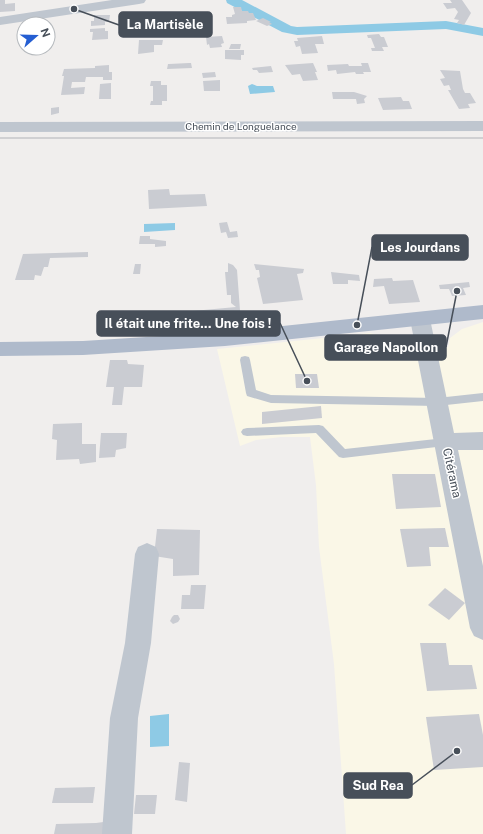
<svg xmlns="http://www.w3.org/2000/svg" width="483" height="834" viewBox="0 0 483 834" font-family="'Public Sans',sans-serif">
	<style>
		.commercial { fill: #faf7e7 }
		.water { fill: #8ecae5 }
		.lines { fill: none; stroke-linecap: round; stroke-linejoin: round }
		.canal { fill: #8ecae5; fill-rule: evenodd }
		.building { fill: #caccd2 }
		.service { fill: #bfc6cf; fill-rule: evenodd }
		.minor { fill: #bfc6cf; fill-rule: evenodd }
		.tertiary { fill: #bfc6cf; fill-rule: evenodd }
		.primary { fill: #afbacb; fill-rule: evenodd }
		.tram { stroke: #b0b2b7; stroke-width: 1 }
		.labels { text-anchor: middle; dominant-baseline: central; stroke-width: 3; stroke-linejoin: round; paint-order: stroke }
		.far-street-label { font-size: 10px; fill: #474f59; stroke: #fff }
		.street-label { font-size: 12px; fill: #474f59; stroke: #fff }
		.leader { fill: none; stroke: #474f59; stroke-width: 1.5 }
		.callout-dot { fill: #474f59; stroke: #fff; stroke-width: 1.5 }
		.callout { fill: #474f59; stroke: #474f59; stroke-width: 1.5 }
		.callout-label { font-size: 13px; text-anchor: middle; font-weight: bold; fill: #fff }
	</style>
	<rect width="100%" height="100%" fill="#f0eeed"/>
	<!-- commercial -->
	<path class="commercial" d="M483,322V834H346L334,664L319,547L316,485L310,437H281L256,440L240,446L217,349L370,333L404,342L411,350L448,347L450,338L462,329Z"/>
	<!-- water -->
	<g class="water">
		<path d="M252,84L257,86H273L275,92L250,94L248,86Z"/>
		<path d="M175,223V230L144,232V224Z"/>
		<path d="M169,714V746L150,747V716Z"/>
	</g>
	<g class="lines">
		<!-- canal -->
		<path class="canal" d="M226,0H242L291,26L297,27L446,21L483,28V36L446,29L297,35L282,32L227,3Z"/>
	</g>
	<!-- building -->
	<g class="building">
		<path d="M0,0H5V4L15,3V11L0,12Z"/>
		<path d="M450,0H462L471,13L464,25L457,23L459,20L454,19L458,12L455,8L447,9L443,3H452Z"/>
		<path d="M233,7H241L242,11H248L249,13H253L256,20L247,21V23L227,24L226,17H232V15L235,14Z"/>
		<path d="M94,15H110L109,22H105V25L91,26V21H94Z"/>
		<path d="M263,18L271,22H269L272,24L267,26L256,21Z"/>
		<path d="M105,28V31H108V39L92,40L93,32H90V29Z"/>
		<path d="M379,34L381,37H384L388,47H382L384,51H372L371,48H375L371,38H368L367,35Z"/>
		<path d="M222,36L224,43L221,44L222,47L210,48L209,44L207,45L206,37Z"/>
		<path d="M322,36L324,44H315L318,53L302,54L300,46L296,47L294,41H298L297,38Z"/>
		<path d="M139,40H163L162,45H154V52L138,54Z"/>
		<path d="M231,44H241L240,49H229Z"/>
		<path d="M225,50H244V55H241V60L225,59Z"/>
		<path d="M189,63H191L192,68L167,69L168,64H169Z"/>
		<path d="M313,63L317,72H315L318,80L303,81L300,74L292,75L285,65Z"/>
		<path d="M361,63H368L371,72H363L364,74H356L355,72L337,74L336,70L328,71L327,65L348,64L349,66H362Z"/>
		<path d="M109,65V72H112V80H103V77H86L85,82H72L71,88L85,87L84,94L61,95L64,76H62L64,69L95,68V66Z"/>
		<path d="M271,66L273,72L259,73L257,70H253L252,68Z"/>
		<path d="M440,70L460,71L463,89L465,93H470L476,103L468,104L470,108L459,109L448,90H451L449,85L444,86L440,79L445,78Z"/>
		<path d="M215,72L216,77L203,78L202,73Z"/>
		<path d="M220,80V91H204L203,81Z"/>
		<path d="M151,81H161V85H167V101H162V105H150L151,101H153V86H150Z"/>
		<path d="M111,83V99H99L100,84Z"/>
		<path d="M332,92H354L367,96L364,99L365,103L357,104L356,99H333Z"/>
		<path d="M401,97L403,101H409L412,109L383,110L378,98Z"/>
		<path d="M59,107V113L51,115V108Z"/>
		<path d="M169,189L170,195L205,194L207,206L149,209L148,190Z"/>
		<path d="M227,222L230,232L237,231L238,237L228,238L226,232L221,233L219,223Z"/>
		<path d="M140,236H150V239L166,241V246L155,247V244H139Z"/>
		<path d="M88,252V257L50,258L48,267H44L41,276L35,275L34,280H15L23,254Z"/>
		<path d="M228,263L233,265L237,270L241,324L184,328L182,312L236,307L231,303V295H227L225,272H228Z"/>
		<path d="M135,264H141L140,274H133Z"/>
		<path d="M254,264L304,269L303,273L297,274L303,300L263,304L257,278L260,277L259,270H256Z"/>
		<path d="M331,272L359,275L360,281L348,280V284H333Z"/>
		<path d="M392,278L393,281L413,280L420,302L389,304L384,286L373,287L374,279Z"/>
		<path d="M469,282L470,287L463,288L466,295L452,296L449,289H440L439,285Z"/>
		<path d="M110,360H127L128,364L144,365L142,387H124L122,405H112L114,387H106Z"/>
		<path d="M295,374H317L319,388H296Z"/>
		<path d="M321,406L322,418L262,424V412Z"/>
		<path d="M82,423V444H96V462L80,464L79,459L56,460L57,440L52,439L53,424Z"/>
		<path d="M101,433H127L126,448L116,450L115,457L99,458Z"/>
		<path d="M392,474H435L441,507L396,509Z"/>
		<path d="M445,528L449,547H429L431,566L407,567L400,529Z"/>
		<path d="M157,529L200,530L199,575L173,576V559L154,556Z"/>
		<path d="M191,585H206L204,609H181L182,595H190Z"/>
		<path d="M445,588L465,603L449,620L428,605Z"/>
		<path d="M174,615H178L180,619L178,622L173,624L170,621L172,617Z"/>
		<path d="M420,643H446L449,665H472L477,689L427,691Z"/>
		<path d="M479,714L483,735V767L434,770L426,717Z"/>
		<path d="M179,762L190,763L187,802L175,800Z"/>
		<path d="M95,787L93,803H52L55,788Z"/>
		<path d="M136,795H157L155,814H134Z"/>
		<path d="M111,821L110,834H54L56,824L96,823Z"/>
	</g>
	<g class="lines">
		<!-- service -->
		<g class="service">
			<path d="M245,356L249,357L250,360L256,390L271,395L437,398L483,393V401L437,406L271,403L247,396L246,393L240,360L241,357Z"/>
			<path d="M319,425L323,426L345,449L445,438L449,439L451,442L449,445L445,446L343,458L339,457L316,433L247,436L243,435L241,432L243,429L247,428Z"/>
		</g>
		<!-- minor -->
		<g class="minor">
			<path d="M112,0H146L144,3L139,4L0,25V17Z"/>
			<path d="M420,312L427,314L430,319L454,433L483,432V450H458L483,566V640L474,636L470,628L410,319L413,314Z"/>
			<path d="M147,543L156,547L159,554L151,643L138,718L132,834H102L110,718L125,643L135,554L138,547Z"/>
		</g>
		<!-- tertiary -->
		<path class="tertiary" d="M483,121V131L0,132V122Z"/>
		<!-- primary -->
		<path class="primary" d="M483,305V319L225,346L83,355L0,356V342L83,341L225,332Z"/>
		<!-- tram -->
		<path class="tram" d="M0,138H483"/>
	</g>
	<g class="labels">
		<!-- far-street labels -->
		<g class="far-street-label">
			<text x="241" y="126">Chemin de Longuelance</text>
		</g>
		<!-- street labels -->
		<g class="street-label">
			<text transform="translate(452 473) rotate(78)">Citérama</text>
		</g>
	</g>
	<!-- callouts -->
	<path class="leader" d="M74 9L119 25M357 325L372 247M307 381L280 323M457 291L446 347M457 751L412 785"/>
	<g class="callout-dot">
		<circle cx="74" cy="9" r="4"/>
		<circle cx="357" cy="325" r="4"/>
		<circle cx="307" cy="381" r="4"/>
		<circle cx="457" cy="291" r="4"/>
		<circle cx="457" cy="751" r="4"/>
	</g>
	<g class="callout">
		<rect x="119" y="12" width="93" height="25" rx="4"/>
		<rect x="372" y="235" width="96" height="25" rx="4"/>
		<rect x="97" y="311" width="183" height="25" rx="4"/>
		<rect x="325" y="335" width="121" height="25" rx="4"/>
		<rect x="344" y="773" width="68" height="25" rx="4"/>
	</g>
	<g class="callout-label">
		<text x="165" y="29">La Martisèle</text>
		<text x="420" y="252">Les Jourdans</text>
		<text x="188" y="328">Il était une frite... Une fois !</text>
		<text x="386" y="352">Garage Napollon</text>
		<text x="378" y="790">Sud Rea</text>
	</g>
	<!-- north arrow -->
	<g transform="translate(36 36) rotate(70)"><circle r="19" fill="#ffffff" stroke="#b5b9bd"/>
	<path d="M0-3L7 15L0 10L-7 15Z" fill="#255ed2"/>
	<text y="-6" font-size="11" font-weight="bold" text-anchor="middle" fill="#474f59">N</text>
	</g>
</svg>
